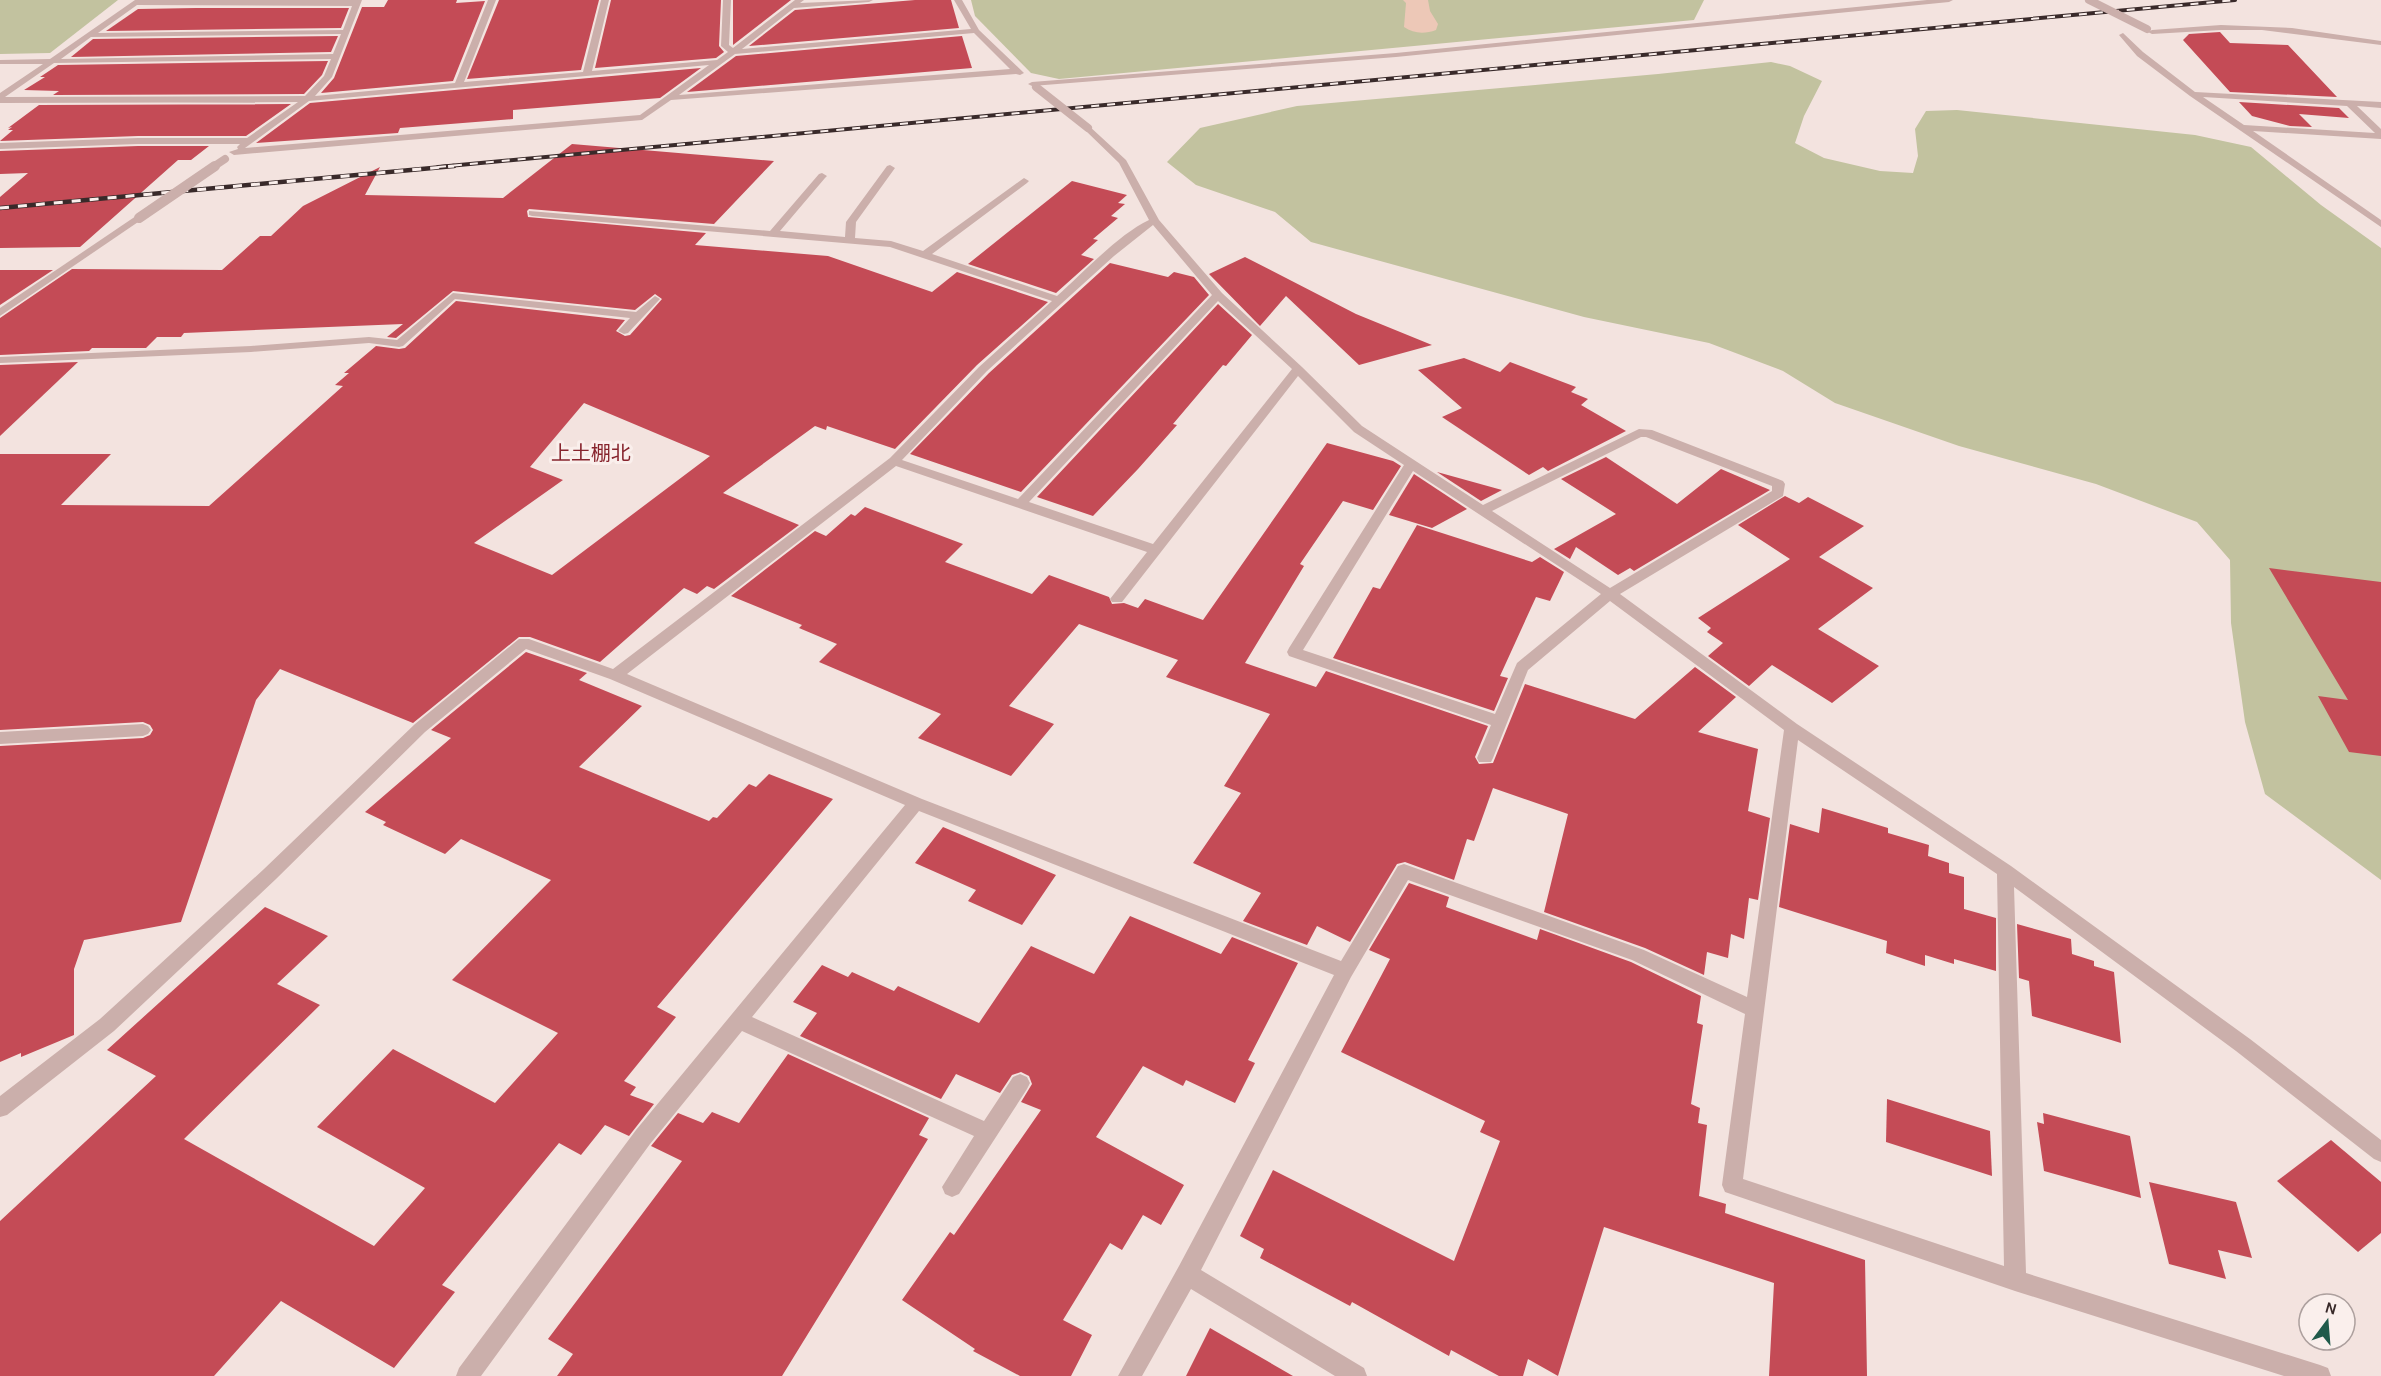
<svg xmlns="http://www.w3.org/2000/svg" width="2381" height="1376" viewBox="0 0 2381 1376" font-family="Karla,'Noto Sans JP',sans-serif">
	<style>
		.green { fill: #c2c29f }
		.sand { fill: #edc8b7 }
		.building { fill: #c44b56; fill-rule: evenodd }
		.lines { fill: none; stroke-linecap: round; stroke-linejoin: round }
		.street { fill: #cbafab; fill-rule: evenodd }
		.rail-far1-casing { stroke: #392a2a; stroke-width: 4 }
		.rail-casing { stroke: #392a2a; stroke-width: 4.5 }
		.rail-far1 { stroke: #faefec; stroke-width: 2; stroke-dasharray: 8; stroke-linecap: butt }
		.rail { stroke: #faefec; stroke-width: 3; stroke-dasharray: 9; stroke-linecap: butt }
		.street-bridge-far1 { stroke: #cbafab; stroke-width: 8 }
		.street-bridge { stroke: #cbafab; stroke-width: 10 }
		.labels { text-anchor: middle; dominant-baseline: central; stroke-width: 6; stroke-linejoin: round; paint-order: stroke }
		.quarter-label { font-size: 20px; fill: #87242d; stroke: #faefec }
	</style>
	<rect width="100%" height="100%" fill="#f3e3df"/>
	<!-- green -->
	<g class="green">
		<path d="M0,0H118L50,53L0,54Z"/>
		<path d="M971,0H1704L1694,20L1059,79L1031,73L975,16Z"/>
		<path d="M1771,62L1790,66L1822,81L1804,116L1795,143L1824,158L1880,171L1913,173L1918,156L1915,129L1926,111L1957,110L2195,135L2251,147L2321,205L2381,248V880L2265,794L2245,722L2231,623L2230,560L2197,522L2096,484L1959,446L1835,403L1783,371L1709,343L1584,317L1311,242L1275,212L1196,185L1167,162L1200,128L1297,106L1658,74Z"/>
	</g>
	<!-- sand -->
	<path class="sand" d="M1403,0H1428L1430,11L1438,24L1436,30C1425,34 1414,34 1404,27L1406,3Z"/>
	<!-- building -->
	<g class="building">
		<path d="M388,0H457L456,3L485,1L453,81L321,93L334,78L362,7H384Z"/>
		<path d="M499,0H599L581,70L467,79Z"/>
		<path d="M611,0H721L719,46L724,52L716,58L595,68Z"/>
		<path d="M733,0H791L733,45Z"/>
		<path d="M915,0H951L959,28L749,46L795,10Z"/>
		<path d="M196,8H349L341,28L106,31L138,9Z"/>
		<path d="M2220,32L2230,43L2288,45L2337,97L2230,92L2183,40L2189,34Z"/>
		<path d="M338,36L331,52L71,57L93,39Z"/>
		<path d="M962,36L972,68L687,92L736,56Z"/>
		<path d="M328,61L322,75L304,94L53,95L59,91L24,90L45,77H40L58,65Z"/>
		<path d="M701,68L660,98L513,110V119L400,128L398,133L256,143L310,103Z"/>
		<path d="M2239,102L2339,108L2349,118L2299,114L2312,127L2290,126L2252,116Z"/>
		<path d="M291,104L246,136H138L0,141L13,130H8L12,127L8,128L39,105Z"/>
		<path d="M572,144L774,161L714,224L529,209L527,211L528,217L706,233L695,245L828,256L932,292L957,272L1048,302L977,365L895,449L827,426L826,430L815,426L723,493L799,525L714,589L707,586L697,594L684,588L600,662L530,637H519L413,723L280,669L256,700L181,922L84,940L74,969V1035L21,1057V1053L0,1062V746L143,738L150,735L153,730L150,725L143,722L0,730V454H111L61,505L209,506L343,386L335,385L349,373H344L376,346L399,349L405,348L456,301L625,320L616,331L625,336L630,335L662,299L655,294L635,310L453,291L396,338L387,337L403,324L184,333L181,337H157L146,348H92L89,351L0,355V318L72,269L222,270L260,236H271L303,206L380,167L365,195L503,198ZM584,403L710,456L552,575L474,543L563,480L530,467Z"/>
		<path d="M138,146H209L191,160H178L80,247L0,248V197L28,173L0,174V151Z"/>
		<path d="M1072,181L1127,195L1118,203L1125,204L1111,216L1118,218L1093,239L1098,240L1081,255L1094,259L1056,293L968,264Z"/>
		<path d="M1245,257L1356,314L1432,345L1359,365L1286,296L1260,326L1209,274Z"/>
		<path d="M1110,263L1168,277L1174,272L1194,277L1209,295L1021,492L910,454L989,373Z"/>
		<path d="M0,270H53L0,305Z"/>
		<path d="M1218,304L1252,335L1226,366L1223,365L1173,424L1177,425L1138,469L1093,516L1037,497Z"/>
		<path d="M1464,358L1500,372L1510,362L1576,387L1571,392L1588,399L1581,405L1626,431L1548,471L1543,467L1529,475L1442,417L1462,408L1418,370Z"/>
		<path d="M78,362L0,436V365Z"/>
		<path d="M1327,443L1393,461L1401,466L1373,510L1343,501L1300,564L1304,566L1245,663L1316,687L1326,671L1488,726L1475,757L1479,764L1493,763L1525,684L1635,719L1695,667L1736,697L1698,732L1758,749L1748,811L1770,818L1758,900L1749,898L1744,939L1731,934L1728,958L1707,952L1704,975L1645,948L1544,912L1568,814L1493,788L1474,841L1467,839L1454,880L1405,862L1397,864L1350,942L1317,926L1307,945L1243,921L1261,893L1193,863L1241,793L1224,786L1270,714L1166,677L1178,660L1079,624L1009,706L1054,724L1011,776L918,738L941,714L819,662L837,644L799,628L802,625L731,596L815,531L826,536L851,514L855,516L865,507L963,544L945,562L1032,594L1049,575L1109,597L1112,604L1124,603L1138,608L1145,599L1203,620Z"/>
		<path d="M1606,457L1677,504L1721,469L1770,490L1634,571L1630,568L1618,575L1576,547L1570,559L1554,549L1616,514L1561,479Z"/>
		<path d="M1437,472L1502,490L1481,501Z"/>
		<path d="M1414,474L1467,509L1432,528L1389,515Z"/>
		<path d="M1785,496L1799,503L1808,497L1864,526L1819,557L1873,588L1818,629L1879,666L1832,703L1772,665L1749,686L1708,656L1723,643L1707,632L1711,628L1698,618L1790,559L1738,525Z"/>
		<path d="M1417,525L1532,562L1540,557L1564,572L1550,601L1536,597L1500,676L1508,678L1494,711L1333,658L1373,587L1380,589Z"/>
		<path d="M2269,568L2381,582V756L2349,752L2318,696L2348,700Z"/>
		<path d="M526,652L587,673L579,680L642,706L579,767L709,821L713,817L717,818L749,784L756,787L769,774L833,799L657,1007L676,1017L624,1081L636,1087L630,1095L654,1104L629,1136L605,1125L581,1155L559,1143L442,1285L455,1292L394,1368L281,1301L214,1376H0V1221L156,1076L107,1050L265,907L328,936L277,984L320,1005L184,1139L374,1246L425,1188L317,1127L393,1049L495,1103L558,1033L452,980L551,880L461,839L445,854L383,825L386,822L365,812L451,738L431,730Z"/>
		<path d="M1822,808L1888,828V833L1929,845L1928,856L1949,863V873L1964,877V909L1996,918V971L1954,959V964L1925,955V966L1886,953L1887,941L1779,907L1790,824L1819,833Z"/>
		<path d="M943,827L1056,875L1022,925L968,901L976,890L915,863Z"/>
		<path d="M1409,883L1449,897L1446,907L1537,940L1540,929L1631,962L1701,996L1697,1023L1703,1025L1691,1104L1700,1108L1698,1123L1707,1125L1699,1196L1726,1204L1725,1213L1865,1260L1867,1376H1769L1774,1283L1604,1227L1558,1376L1528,1359L1523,1376H1499L1451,1350L1449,1356L1352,1302L1350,1306L1260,1258L1264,1249L1240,1236L1273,1170L1454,1261L1500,1141L1480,1132L1485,1121L1341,1052L1390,959L1369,950Z"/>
		<path d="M1130,916L1221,954L1232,937L1298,963L1248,1060L1255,1063L1235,1103L1186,1080L1183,1086L1143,1066L1096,1137L1184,1185L1161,1225L1143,1215L1122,1250L1110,1243L1063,1320L1092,1335L1071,1376H1020L973,1351L975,1349L902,1300L950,1232L954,1235L1041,1110L1021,1102L1032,1084L1029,1076L1021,1072L1012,1075L1000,1093L956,1074L941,1099L800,1036L817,1013L793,1002L822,965L848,977L852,972L894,991L898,986L979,1023L1031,946L1094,974Z"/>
		<path d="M2017,924L2071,939L2072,954L2094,961V966L2114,972L2121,1043L2032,1016L2029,981L2019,978Z"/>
		<path d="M788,1054L929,1118L919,1135L928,1139L782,1376H557L573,1354L548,1339L682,1161L651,1146L678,1113L703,1123L712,1112L739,1123Z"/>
		<path d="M1887,1099L1990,1131L1992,1176L1886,1142Z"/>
		<path d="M2043,1113L2130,1136L2141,1198L2044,1171L2037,1122L2044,1124Z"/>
		<path d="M2331,1140L2381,1182V1233L2358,1252L2277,1181Z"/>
		<path d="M2149,1182L2236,1202L2252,1258L2218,1250L2226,1279L2169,1264Z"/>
		<path d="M1210,1328L1293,1376H1186Z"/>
	</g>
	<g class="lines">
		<!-- street -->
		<g class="street">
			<path d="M135,0H362L332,77L315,96L455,83L488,0H496L464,82L583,72L601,0H609L592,71L717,60L728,52L721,46L723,0H731L729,45L733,48L795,0H804L800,3L873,0L869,2L794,8L742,49L971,29L954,0H962L979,30L1024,73L1020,75L1016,74L671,100L642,120L234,155L229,152L238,149L237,147L240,144H138L0,149V143L138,138H247L298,102L0,103V93L43,64H0V60L50,59ZM137,5L352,6L343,30L98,33ZM974,33L1010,69L679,95L735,54ZM341,34L333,54L61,59L91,37ZM331,59L324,76L305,96L5,97L54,63ZM709,65L640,115L245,148L309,101Z"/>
			<path d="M1927,0H1953L1949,2L1396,57L1032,86L1028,84L1032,82L1396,53Z"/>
			<path d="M2221,25L2292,28L2381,41V45L2262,30H2221L2152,34L2148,32L2152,30Z"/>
			<path d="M2123,33L2143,52L2195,92L2381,102V108L2357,106L2381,129V139L2253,131L2381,220V227L2190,96L2137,56L2119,35ZM2203,97L2347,106L2375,133L2244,125Z"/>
			<path d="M1088,125L1126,160L1159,220L1222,293L1302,367L1362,426L1483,505L1639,429L1652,430L1783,481L1785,484L1783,496L1620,594L1797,724L2011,866L2250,1039L2381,1140V1162L2374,1159L2236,1051L2014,887L2026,1273L2320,1365L2328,1368L2331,1376H2284L2015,1291L1725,1192L1722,1185L1745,1014L1632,960L1408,880L1351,977L1201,1270L1364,1368L1367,1376H1335L1191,1289L1142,1376H1118L1179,1266L1334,975L919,811L752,1017L984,1121L1013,1077L1020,1074L1027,1077L1030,1083L1027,1089L959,1194L952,1197L945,1194L942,1187L974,1136L742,1031L650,1144L481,1376H456L459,1368L636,1130L905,805L610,679L526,649L425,732L276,879L114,1031L7,1115L0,1117V1096L100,1019L264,869L415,724L519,639H529L613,669L890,458L979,367L1052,301L890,247L532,216L529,215V211L770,231L819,174L822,173L827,176L825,178L780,231L845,237L846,222L887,166L890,165L895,168L856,222L855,238L891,241L923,251L1024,178L1029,181L1027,183L932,254L1057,296C1083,273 1119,234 1149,220L1119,163L1085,130V126ZM1153,225L1212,295L1018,499L902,460L987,371L1114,256ZM1218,301L1292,369L1153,544L1029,502ZM1298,376L1354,432L1404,465L1289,648L1287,652L1289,656L1491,725L1477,758L1479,762H1491L1493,758L1528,670L1610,601L1784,730L1747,997L1644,950L1404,864L1398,866L1341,961L922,799L627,674L896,466L1147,552L1110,599L1112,602H1122ZM1641,437H1646L1772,486V491L1610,588L1492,511ZM1413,471L1601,594L1517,663L1495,714L1303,650ZM1798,740L1997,874L2004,1266L1743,1179Z"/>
			<path d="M136,216L144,218L0,316V308Z"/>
			<path d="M453,293L636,312L655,296L660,299L628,333L624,334L618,331L630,318L455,299L403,346L399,347L369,343L251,352L0,363V357L251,346L369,337L397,340Z"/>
			<path d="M143,724L148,726L151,730L148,734L143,736L0,744V732Z"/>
		</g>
		<defs>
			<path id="rail-far1" d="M438,167L2235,0"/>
			<path id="rail" d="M0,208L454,166"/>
		</defs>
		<!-- rail-far1 casing -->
		<use href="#rail-far1" class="rail-far1-casing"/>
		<!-- rail casing -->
		<use href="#rail" class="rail-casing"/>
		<!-- rail-far1 -->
		<use href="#rail-far1" class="rail-far1"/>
		<!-- rail -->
		<use href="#rail" class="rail"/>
		<!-- street-bridge-far1 -->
		<g class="street-bridge-far1">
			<path d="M2089,0L2147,29"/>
			<path d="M1036,87L1088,128"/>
			<path d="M213,167L225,159"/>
		</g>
		<!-- street-bridge -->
		<path class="street-bridge" d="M139,218L215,166"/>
	</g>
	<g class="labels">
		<!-- quarter labels -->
		<g class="quarter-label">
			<text x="591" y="453">上土棚北</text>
		</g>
	</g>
	<!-- north arrow -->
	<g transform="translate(2327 1322) rotate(16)"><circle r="28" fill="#faefec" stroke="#ada09e" stroke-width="1.5"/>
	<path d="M0-4.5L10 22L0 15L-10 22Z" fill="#205a4a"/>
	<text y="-9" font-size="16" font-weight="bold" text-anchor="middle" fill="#392a2a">N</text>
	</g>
</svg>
